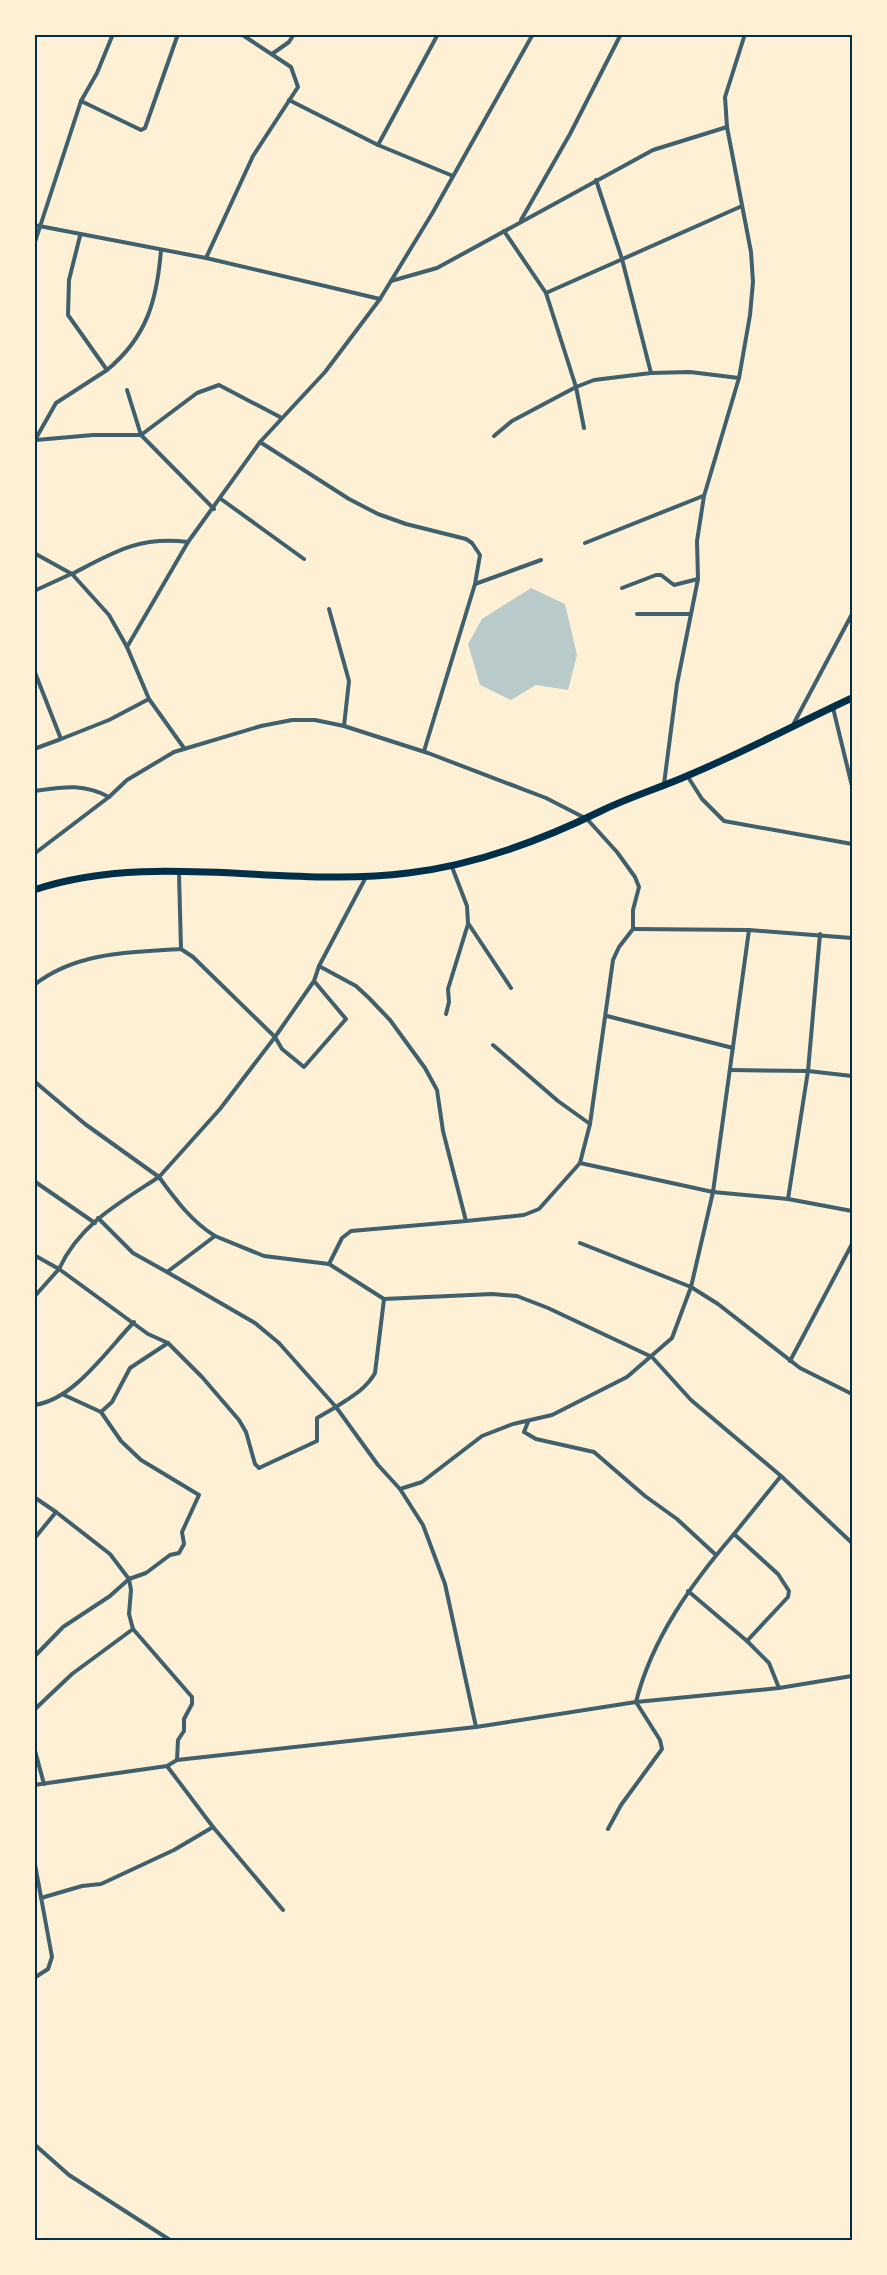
<svg xmlns="http://www.w3.org/2000/svg" width="887" height="2275" viewBox="0 0 887 2275" font-family="Roboto,sans-serif">
	<style>
		.green { fill: #b9caca }
		.lines { fill: none; stroke-linecap: round; stroke-linejoin: round }
		.minor { stroke: #3f606c; stroke-width: 4 }
		.trunk { stroke: #003049; stroke-width: 7 }
		.neatline { fill: none; stroke: #003049; stroke-width: 2 }
	</style>
	<rect width="100%" height="100%" fill="#fdf0d5"/>
	<!-- green -->
	<path class="green" d="M531,588L565,604L577,655L568,690L536,685L511,700L480,685L468,644L482,619Z"/>
	<g class="lines">
		<!-- minor -->
		<g class="minor">
			<path d="M272,54L289,42L294,34"/>
			<path d="M289,100L378,145L453,176"/>
			<path d="M81,101L141,130L145,128L178,34"/>
			<path d="M378,145L438,34"/>
			<path d="M521,220L570,134L621,34"/>
			<path d="M34,225L206,258L253,156L298,87L291,67L241,34"/>
			<path d="M504,231L546,293L576,387L594,380L651,373L622,259L596,180"/>
			<path d="M80,236L69,280L68,315L107,370C147,337 157,300 161,250"/>
			<path d="M34,245L81,101L97,73L113,34"/>
			<path d="M206,258L380,299"/>
			<path d="M391,281L437,268L653,150L727,127"/>
			<path d="M546,293L742,206"/>
			<path d="M651,373L690,372L739,378"/>
			<path d="M494,436L512,421L576,387L584,428"/>
			<path d="M35,440L56,403L107,370"/>
			<path d="M260,442L325,372L380,299L433,212L533,34"/>
			<path d="M34,443L36,440L93,435H141L127,390"/>
			<path d="M221,499L304,559"/>
			<path d="M214,509L141,435L197,393L219,385L280,417"/>
			<path d="M585,543L703,496"/>
			<path d="M34,553L72,574"/>
			<path d="M475,584L541,560"/>
			<path d="M622,588L656,575H661L674,585L698,579"/>
			<path d="M34,591L71,574"/>
			<path d="M329,609L349,681L344,726"/>
			<path d="M637,614H690"/>
			<path d="M127,647L188,542L260,442L349,499L378,514L406,524L466,539L472,543L480,555L475,584L424,751"/>
			<path d="M34,670L61,739L34,749"/>
			<path d="M833,708L852,786"/>
			<path d="M794,723L852,614"/>
			<path d="M61,739L109,720L149,699"/>
			<path d="M184,748L149,699L127,647L109,615L72,574C114,552 139,536 188,542"/>
			<path d="M688,777L702,799L724,821L852,844"/>
			<path d="M664,784L677,684L698,579L697,541L704,496L739,378L750,315L753,282L751,252L727,127L725,97L745,34"/>
			<path d="M34,791C63,787 83,783 109,797"/>
			<path d="M34,854L109,797L127,780L174,752L261,726L292,720H315L344,726L428,753L546,798L587,819L617,852L635,877L639,887L633,910V929L619,947L613,960L590,1124"/>
			<path d="M452,867L467,906L468,923L511,988"/>
			<path d="M749,930L852,938"/>
			<path d="M314,981L346,1019L304,1067L282,1049L275,1037L314,981L319,966L366,877"/>
			<path d="M34,985C76,952 130,952 181,949"/>
			<path d="M446,1014L449,1002L448,989L468,924"/>
			<path d="M607,1016L733,1048"/>
			<path d="M730,1070L808,1071L852,1076"/>
			<path d="M34,1081L85,1124L159,1177C119,1203 80,1224 59,1269L34,1255"/>
			<path d="M580,1163L713,1192L749,930L633,929"/>
			<path d="M34,1181L95,1223"/>
			<path d="M788,1199L808,1071L820,934"/>
			<path d="M98,1218L133,1253L167,1272"/>
			<path d="M466,1221L524,1215L539,1209L580,1163L590,1124L558,1101L493,1045"/>
			<path d="M215,1236L264,1256L329,1264L342,1238L351,1231L466,1221L443,1131L437,1090L425,1068L390,1020L369,998L356,986L319,966"/>
			<path d="M580,1243L691,1287L713,1192L788,1199L852,1211"/>
			<path d="M329,1264L384,1299L375,1373C366,1389 351,1397 336,1407L378,1465L400,1489L422,1482L482,1436L513,1424L552,1415L627,1377L672,1338L691,1287L718,1304L800,1368L852,1394"/>
			<path d="M34,1297L59,1269L148,1334L168,1343L202,1377L239,1420L246,1432L255,1464L259,1468L317,1441V1418L336,1407L279,1343L255,1323L167,1272L215,1236C192,1222 175,1199 159,1177L220,1109L275,1037L193,957L181,949L179,873"/>
			<path d="M384,1299L492,1294L517,1296L548,1308L652,1357L691,1400L781,1476"/>
			<path d="M790,1361L852,1244"/>
			<path d="M64,1395L101,1412"/>
			<path d="M34,1405C74,1400 107,1350 134,1322"/>
			<path d="M528,1422L524,1432L536,1439L594,1452L645,1496L677,1519L716,1555"/>
			<path d="M400,1489L423,1525L445,1584L476,1727"/>
			<path d="M34,1497L56,1512L34,1539"/>
			<path d="M56,1512L110,1554L129,1579L131,1590L129,1614L133,1629L192,1697V1704L184,1719V1731L178,1740L177,1760"/>
			<path d="M688,1591L747,1641"/>
			<path d="M34,1657L63,1627L110,1596L129,1579L146,1573L170,1555L179,1553L184,1544L182,1532L199,1495L141,1460L121,1441L101,1412L112,1402L130,1368L168,1343"/>
			<path d="M779,1688L769,1663L747,1641L788,1597L789,1591L778,1574L734,1534L781,1476L852,1543"/>
			<path d="M34,1710L72,1674L133,1629"/>
			<path d="M34,1747L44,1784"/>
			<path d="M167,1766L213,1827L283,1910"/>
			<path d="M34,1785L167,1766L177,1760L476,1727L636,1702L779,1688L852,1676"/>
			<path d="M608,1829L621,1805L662,1749L660,1740L636,1702C652,1638 692,1583 734,1534"/>
			<path d="M34,1859L52,1957L48,1969L34,1978"/>
			<path d="M41,1898L82,1886L101,1884L174,1850L213,1827"/>
			<path d="M34,2144L69,2175L170,2240"/>
		</g>
		<!-- trunk -->
		<path class="trunk" d="M34,890C152,850 287,889 408,873C476,865 540,841 601,811C629,797 660,788 689,775C744,752 798,723 852,698"/>
	</g>
	<!-- border -->
	<rect width="887" height="2275" fill="none" stroke="#fdf0d5" stroke-width="72"/>
	<rect x="36" y="36" width="815" height="2203" class="neatline"/>
</svg>
